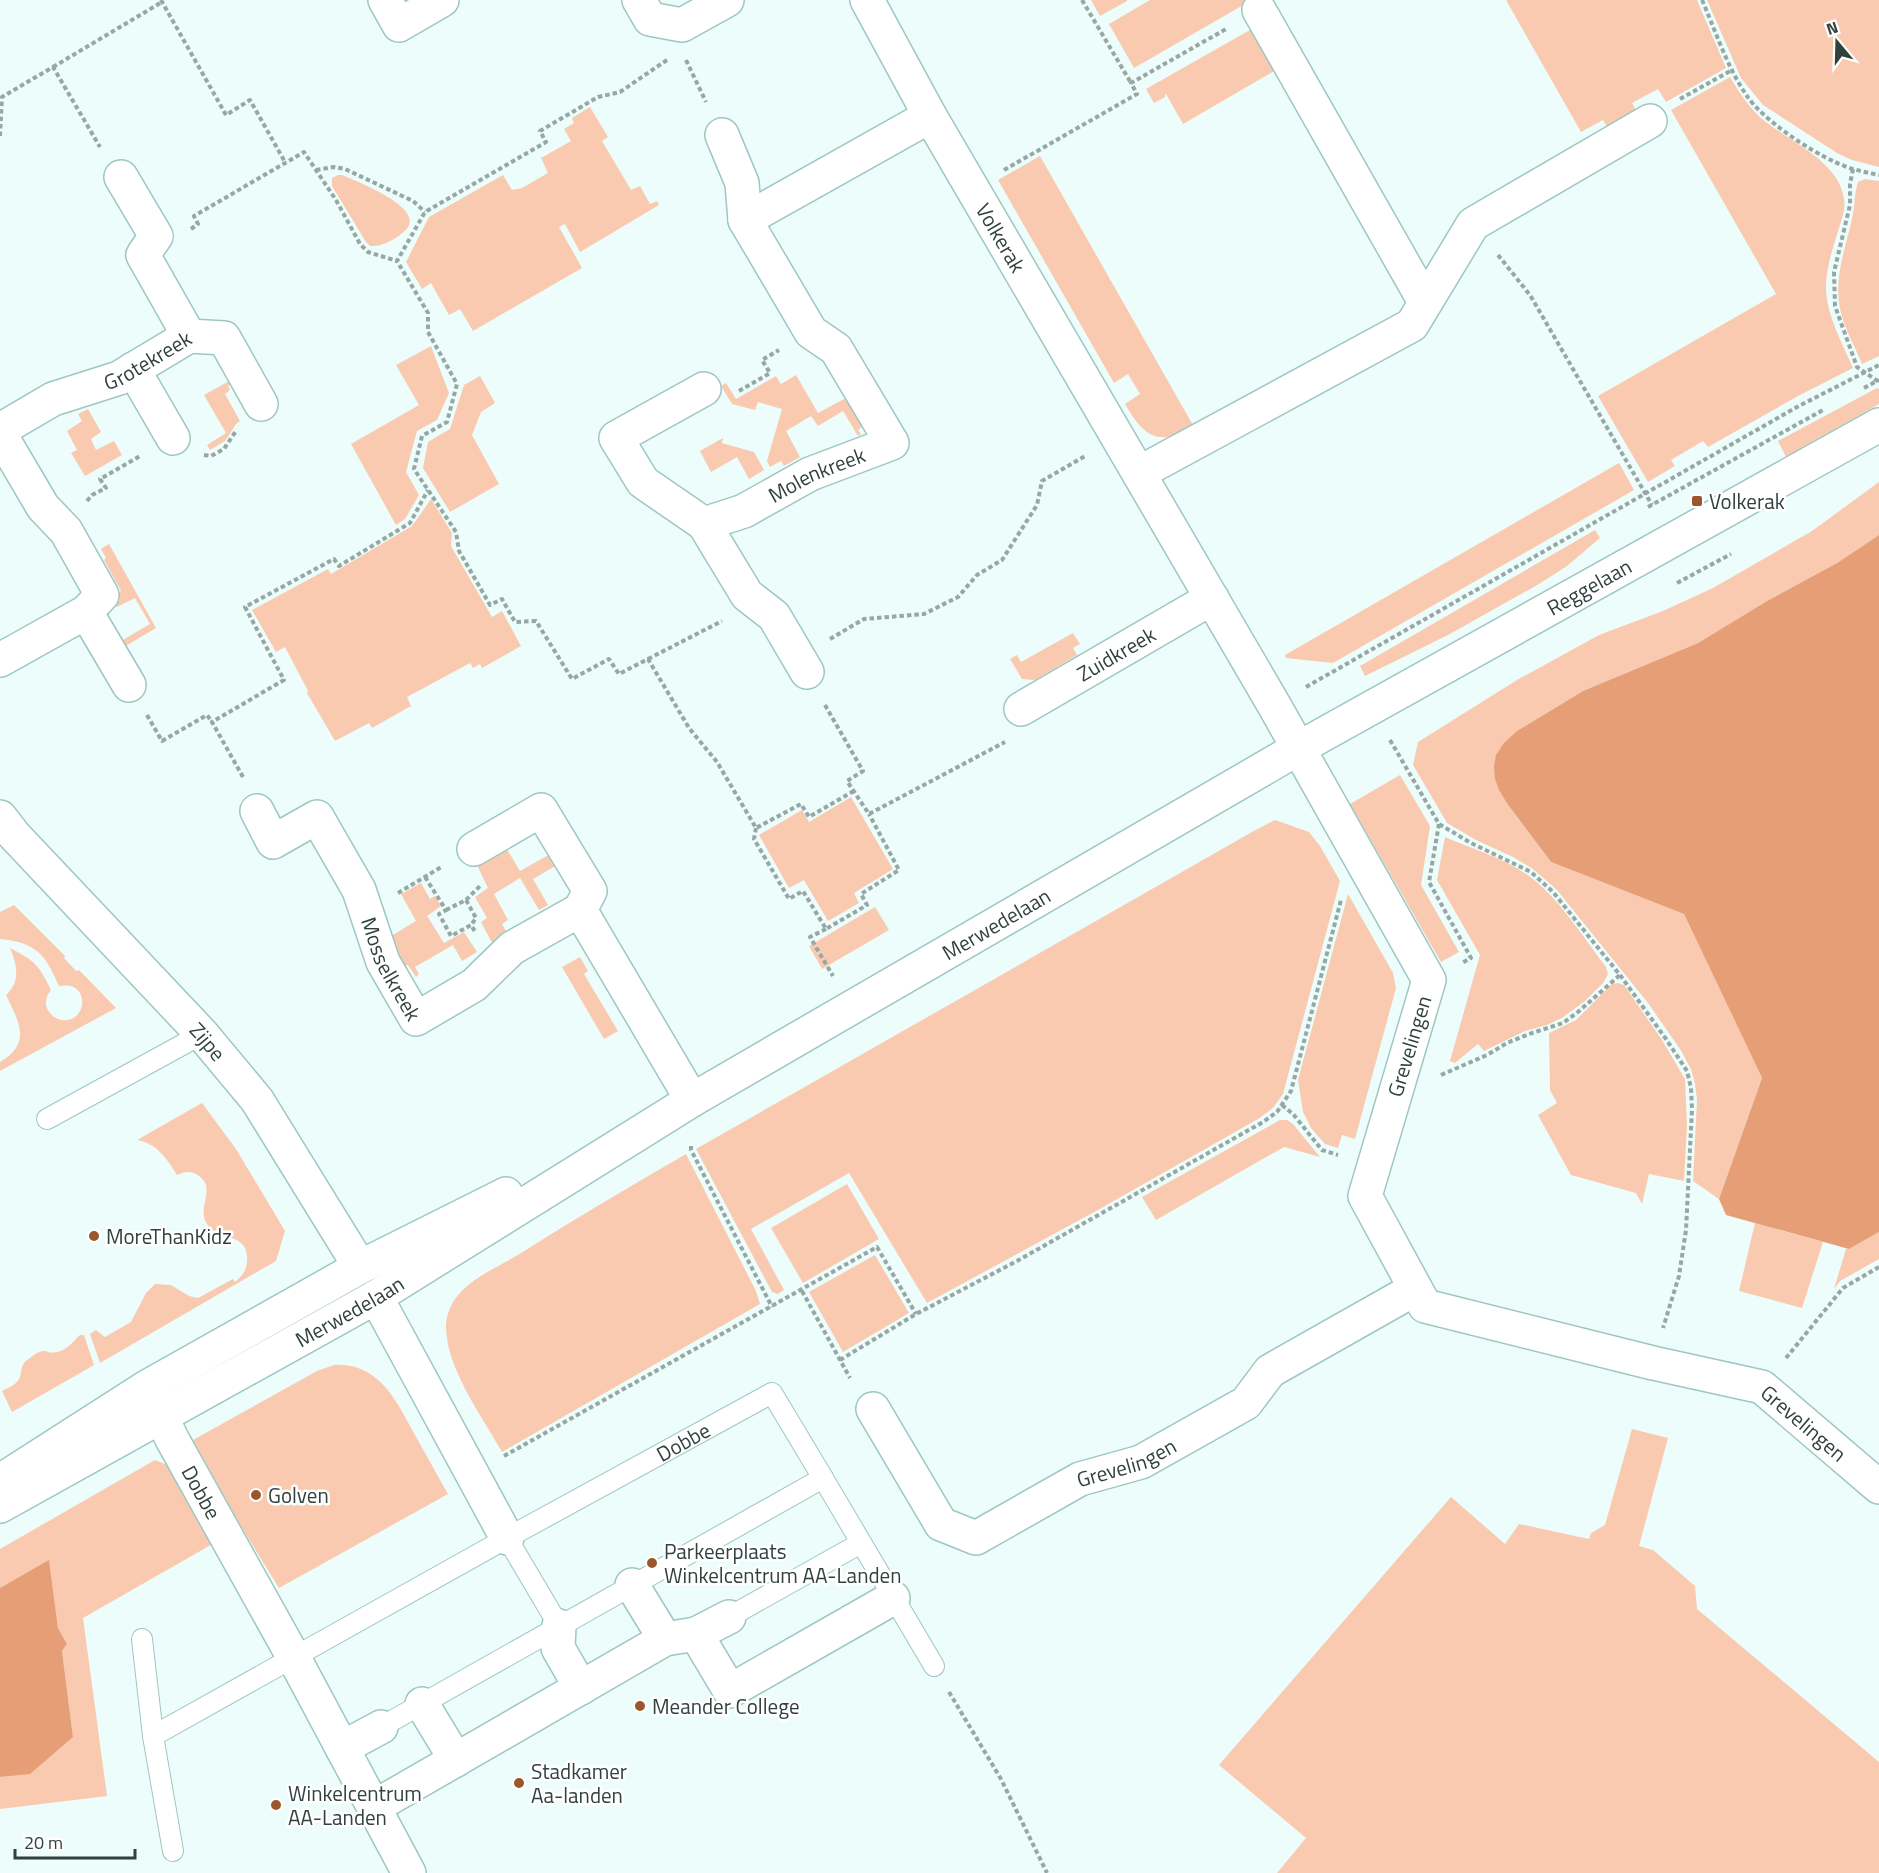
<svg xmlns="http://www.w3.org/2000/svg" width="1879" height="1873" viewBox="0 0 1879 1873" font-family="'Titillium Web',sans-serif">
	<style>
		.green { fill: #facab0 }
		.water { fill: #e69e76 }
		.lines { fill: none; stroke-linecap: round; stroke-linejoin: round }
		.lane-casing { stroke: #9ec7c1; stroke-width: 22 }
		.street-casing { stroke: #9ec7c1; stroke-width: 36 }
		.secondary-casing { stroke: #9ec7c1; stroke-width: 36 }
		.path { stroke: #96a7a4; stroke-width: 4; stroke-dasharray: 4.5 3; stroke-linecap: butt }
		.lane { stroke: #fff; stroke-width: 20 }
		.street { stroke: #fff; stroke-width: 33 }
		.secondary { stroke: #fff; stroke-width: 33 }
		.poi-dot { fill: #9c562c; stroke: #fff; stroke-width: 2 }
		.labels { text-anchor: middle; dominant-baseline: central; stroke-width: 5; stroke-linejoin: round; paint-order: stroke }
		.street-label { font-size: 21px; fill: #30413e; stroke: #fff }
		.poi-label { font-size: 21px; fill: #30413e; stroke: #fff; text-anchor: start }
	</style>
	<rect width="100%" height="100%" fill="#ecfdfb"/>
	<!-- green -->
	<g class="green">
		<path d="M1091,0H1127V1L1100,16Z"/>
		<path d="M1150,0H1252L1134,68L1109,24Z"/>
		<path d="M1506,0H1697L1726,68L1666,102L1658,89L1632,103L1640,117L1611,133L1603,120L1581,132Z"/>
		<path d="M1707,0H1879V167L1852,160L1837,153L1763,105L1741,78Z"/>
		<path d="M1257,26L1281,67L1183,124L1166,94L1165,95V97L1154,103L1146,89Z"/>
		<path d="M1730,77C1739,92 1748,106 1761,118C1790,143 1850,165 1844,211C1838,234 1827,260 1826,284C1825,313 1842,342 1853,368L1798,396L1708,447L1703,441L1671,460L1675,466L1648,482L1598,396L1776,294L1671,110Z"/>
		<path d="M590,107L608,137L602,141L631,190L640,186L650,204L657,201L659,205L580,252L565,224L559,227L582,268L473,331L460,309L449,315L431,283L422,289L406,262L429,217L503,175L512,190L522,188L548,173L541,158L571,141L564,129L574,123L572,118Z"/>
		<path d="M1040,156L1194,427C1187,430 1180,434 1172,436C1148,443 1135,421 1125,404L1140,394L1128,374L1114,383L998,180Z"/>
		<path d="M342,175C356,181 418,205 409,225C408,229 403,232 400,235C392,241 380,247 370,246L366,242L332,186V178L338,175Z"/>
		<path d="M1865,179L1879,181V356L1862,364C1854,344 1841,323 1839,302C1835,275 1846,246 1852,219C1855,207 1854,194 1858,182Z"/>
		<path d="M431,346L449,393L437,420L417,431L406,472L419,495L405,519L396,525L351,444L419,405L396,365Z"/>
		<path d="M796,375L818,413L846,398L863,426L858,430L861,434L858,436L843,411L818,426L811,416L786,431L800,457L784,466L781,461L770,467L767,461L782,409L758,402L755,410L732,404L721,386L726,383L736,399L776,376L781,384Z"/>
		<path d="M480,376L495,403L481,412L472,435L499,484L450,512L423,468L428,442L450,429L464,385Z"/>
		<path d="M231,380L233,383L228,386L230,390L225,394L240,421L236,424L225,441L210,450L207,445L226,433L204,395Z"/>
		<path d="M1877,388L1879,389V404L1786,457L1778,441Z"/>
		<path d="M88,409L101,432L91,439L96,450L114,441L122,455L85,476L71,453L77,450L67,431L82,421L78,414Z"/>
		<path d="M723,438L722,443L754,452L764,470L749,479L737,457L711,472L700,451Z"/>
		<path d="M1619,463L1634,490L1333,663L1286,658L1285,655Z"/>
		<path d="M1879,482V535L1837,563L1767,601L1698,643L1583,691L1517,731L1499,790L1506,802L1551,862L1684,914L1762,1078L1719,1199L1693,1181L1697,1100L1695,1084L1691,1069L1680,1049L1648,1003L1557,890L1533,869L1513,857L1476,840L1447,823L1413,765L1418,742L1517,680L1599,635L1663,611L1713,588L1812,531Z"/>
		<path d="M431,499L452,533L451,546L492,617L502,611L521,646L482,668L480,664L473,668L470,663L407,697L411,706L372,728L369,723L335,741L307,693L308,691L285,647L276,652L252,610L328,569L331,574L412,526Z"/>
		<path d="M1595,530L1600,538L1567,566L1539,584L1448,635L1365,676L1360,666Z"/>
		<path d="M109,544L156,628L124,647L121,641L150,624L135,598L117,607L115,604L120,600L117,594L121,591L104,560L106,558L101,549Z"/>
		<path d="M1073,633L1080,644L1073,648L1077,655L1035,680L1022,679L1010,659L1017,655L1021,662Z"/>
		<path d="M1400,775L1430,826L1421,885L1459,952L1441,962L1350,804Z"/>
		<path d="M851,797L893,869L854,893L859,903L828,921L804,880L789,888L759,835L802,810L809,822Z"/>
		<path d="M1275,820L1309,832L1320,846L1340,881L1283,1094L1273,1108L1258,1119L1098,1210L927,1303L849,1173L751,1229L784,1290L778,1294L772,1292L696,1149L1252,832Z"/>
		<path d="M1445,837C1472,849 1504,858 1529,876C1559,898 1583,937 1606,967L1608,974L1604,982L1585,1001L1562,1018L1547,1025L1525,1031L1484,1051L1478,1044L1455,1063L1450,1061L1480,955L1437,880Z"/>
		<path d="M505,846L520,871L552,853L559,864L533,879L548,905L539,910L520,878L494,894L508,920L502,924L506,931L495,939L496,941L492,943L481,922L487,918L475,897L488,888L477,865Z"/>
		<path d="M421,883L430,899L435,896L441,906L427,916L444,943L464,932L477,952L462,961L453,945L415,967L419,974L416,977L408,965L404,966L395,951L394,948L397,946L391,936L416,921L401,894Z"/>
		<path d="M1348,894L1393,973L1396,988L1355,1139L1342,1135L1338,1148L1325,1144L1311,1128L1303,1112L1298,1080Z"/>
		<path d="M14,905L65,956L64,958L76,971L79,970L116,1008L0,1071V1062C33,1043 18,1020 6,995C21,981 17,965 10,948C35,961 38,964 51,990C33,1012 68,1033 80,1011C83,1005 83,999 80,993C75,985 67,985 59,986C45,954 37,943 0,939V912Z"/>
		<path d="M875,907L889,930L822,969L809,946Z"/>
		<path d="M580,957L588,971L584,974L618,1031L604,1039L562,967Z"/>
		<path d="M1618,983L1624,985L1662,1040L1685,1079L1687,1126L1684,1181L1649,1174L1642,1204L1636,1193L1571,1175L1538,1115L1557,1103L1550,1090L1549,1033L1576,1020L1612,984Z"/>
		<path d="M202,1103L236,1149L285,1231L276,1261L100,1363L90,1334L96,1330L105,1337L131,1322L146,1293L155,1284L171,1285L189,1296L198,1298L233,1279L235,1282C242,1276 246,1271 247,1262C250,1231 218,1242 207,1224C196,1207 217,1189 199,1176C192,1170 185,1172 177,1175C166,1158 158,1144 137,1140Z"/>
		<path d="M1280,1120H1287L1293,1124L1320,1157L1284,1147L1156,1220L1142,1197Z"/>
		<path d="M686,1154L756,1291L760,1304L502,1452C482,1416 445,1367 446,1324C447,1312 452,1301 461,1292C476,1276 499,1266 518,1255C573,1220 629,1187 686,1154Z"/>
		<path d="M847,1184L879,1239L803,1283L771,1228Z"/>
		<path d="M1755,1223L1823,1242L1802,1308L1739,1291Z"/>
		<path d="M1879,1232V1259L1840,1281L1834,1289L1846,1249H1849Z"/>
		<path d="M875,1255L909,1313L843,1352L809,1292Z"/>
		<path d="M80,1335H84L94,1365L12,1412L2,1391C8,1388 18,1384 20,1377C23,1366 20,1365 31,1357C47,1345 45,1355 57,1352C68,1350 73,1341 80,1335Z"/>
		<path d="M334,1365C380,1362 398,1404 416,1437C427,1456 437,1475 448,1494L279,1588L239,1523L193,1440L317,1371Z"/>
		<path d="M1632,1429L1668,1438L1639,1546L1653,1550L1695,1586L1697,1609L1879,1762V1873H1277L1306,1838L1219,1765L1451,1497L1505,1544L1519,1524L1589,1539L1591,1533L1605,1525Z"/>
		<path d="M155,1460L173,1467L216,1542L83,1618L107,1796L0,1809V1777L30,1773L73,1737L62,1651L67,1644L58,1628L49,1561L0,1588V1549Z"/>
	</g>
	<!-- water -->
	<g class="water">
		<path d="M1879,535V1232L1849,1249L1726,1215L1719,1199L1762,1078L1684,914L1551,862L1506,802L1499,790L1495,779L1494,766L1496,755L1504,743L1517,731L1583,691L1698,643L1767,601L1837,563Z"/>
		<path d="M49,1560L58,1628L67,1644L62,1651L73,1737L30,1774L0,1777V1588Z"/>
	</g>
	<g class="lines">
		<defs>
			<g id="lane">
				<path d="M47,1119L202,1034"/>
				<path d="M823,1478L934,1666"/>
				<path d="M507,1538L559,1626"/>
				<path d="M729,1617L861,1543"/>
				<path id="s1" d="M142,1639L153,1736L507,1538L772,1393L823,1478L381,1727"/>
				<path d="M153,1736L173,1851"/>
			</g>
			<g id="street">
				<path d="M385,0L399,25L442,0"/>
				<path d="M639,0L650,19L682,25L727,0"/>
				<path id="s2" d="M867,0L930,116L1274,705L1429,980L1365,1196L1425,1306L1653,1363L1762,1387L1879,1487"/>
				<path d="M1259,10L1425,302"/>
				<path d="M722,135L742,183L745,220"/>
				<path d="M189,336L224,338L261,404"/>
				<path d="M133,369L173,438"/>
				<path id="s3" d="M704,389L616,438L643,482L704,524L744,511L810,474L892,443L836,349L811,332L745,220L930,116"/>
				<path id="s4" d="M0,430L53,399L119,378L189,336L143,255L156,236L121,177"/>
				<path d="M0,434L43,507L66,531L102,595L86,612L0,660"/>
				<path d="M1139,473L1412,325L1473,224L1650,121"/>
				<path d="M704,524L747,595L774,616L807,672"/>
				<path d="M86,612L129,685"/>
				<path id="s5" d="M1021,709L1212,598"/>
				<path id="s6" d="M257,811L273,842L317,817L359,890L383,962L416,1019L474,985L512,948L580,910"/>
				<path id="s7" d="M0,817L14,835L202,1034L257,1100L360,1267"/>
				<path d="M474,849L541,810L590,891L580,910L692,1100"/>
				<path d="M376,1297L507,1538"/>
				<path id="s8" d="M149,1391L172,1439L294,1658L409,1873"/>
				<path id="s9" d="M873,1409L941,1524L976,1538L1080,1479L1141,1462L1246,1403L1270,1371L1415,1289"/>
				<path d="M632,1585L665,1639"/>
				<path d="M559,1626L558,1648L581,1688"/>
				<path d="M696,1634L729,1617"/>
				<path d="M422,1704L456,1760"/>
				<path d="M342,1748L381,1727"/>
				<path d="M374,1807L665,1639L696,1634L730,1691L893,1598"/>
			</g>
			<g id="secondary">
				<path d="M0,1481L147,1387L360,1267L506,1194"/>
				<path id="s10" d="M0,1506L376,1297L692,1100L1299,748L1879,425"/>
			</g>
		</defs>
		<!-- lane casing -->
		<use href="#lane" class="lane-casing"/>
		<!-- street casing -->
		<use href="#street" class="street-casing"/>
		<!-- secondary casing -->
		<use href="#secondary" class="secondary-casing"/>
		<!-- path -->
		<g class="path">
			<path d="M161,0L226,115L250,100L285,162"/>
			<path d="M1082,0L1131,83"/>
			<path d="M1702,0C1716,32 1727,67 1747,96C1762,119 1810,151 1835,162C1849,169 1864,172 1879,175"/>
			<path d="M667,60L620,92L598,97L540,131L546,142L425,212L397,261L428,313V332L457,384L447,422L422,436L414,469L456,532L459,551L490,605L502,599L515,622L536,621L572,679L609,659L619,674L648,659L689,728L717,762L756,828L801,804L809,817L854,791"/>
			<path d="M686,60L706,102"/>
			<path d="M53,67L162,2"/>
			<path d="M1680,99L1732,70"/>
			<path d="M0,136L2,97L53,67L100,147"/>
			<path d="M1853,169L1850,184V205L1834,272L1835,306L1857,367L1879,382"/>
			<path d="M316,170L334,167L345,169L413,201L425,212"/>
			<path d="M1004,170L1137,94L1131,83L1226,29"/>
			<path d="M191,229L198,224L194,216L304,152L336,200L360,244L368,252L397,261"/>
			<path d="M1498,255L1530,295L1652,505"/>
			<path d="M1864,388L1879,380"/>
			<path d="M739,391L770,373L762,360L779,350"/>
			<path d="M204,455L211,456L224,449L236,431"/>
			<path d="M87,501L92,495L106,488L100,479L140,456"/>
			<path d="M1648,507L1823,410"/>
			<path d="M1677,583L1731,554"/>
			<path d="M830,639L864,619L924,614L958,597L977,575L1002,560L1037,505L1042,481L1087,455"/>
			<path d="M648,659L722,621"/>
			<path d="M1306,687L1797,407L1879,365"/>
			<path d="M825,705L863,771L847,781L869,814L1005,742"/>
			<path d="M147,715L162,741L207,715L212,722"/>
			<path d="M1390,740L1439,824L1471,843L1531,872L1553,892L1620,975L1666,1039L1687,1071L1691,1088L1692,1109L1686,1230L1679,1276L1663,1328"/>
			<path d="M243,777L212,722L284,680L245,607L334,559L339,566L410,523L428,490"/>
			<path d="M1439,824L1429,882L1471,958L1462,963"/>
			<path d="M756,828L754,839L789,899L803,891L826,929L867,905L861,894L899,870L869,814"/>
			<path d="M425,877L446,910L439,914L451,936L471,925L476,933"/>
			<path d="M398,893L443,866"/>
			<path d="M466,900L481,885"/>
			<path d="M446,910L466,900L476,918L471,925"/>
			<path d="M826,929L810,937L833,976"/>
			<path d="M1441,1075L1487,1055L1507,1043L1529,1034L1563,1023L1578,1012L1620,975"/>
			<path d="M1282,1105L1293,1114L1322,1150L1338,1155"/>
			<path d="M691,1146V1150L772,1307"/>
			<path d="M802,1291L850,1378"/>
			<path d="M1786,1358L1843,1288L1879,1267"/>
			<path d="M840,1360L916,1314L1017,1261L1263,1122L1277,1112L1291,1091L1341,900"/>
			<path d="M504,1456L877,1247L916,1314"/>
			<path d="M949,1692L1001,1779L1047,1873"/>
		</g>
		<!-- lane -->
		<use href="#lane" class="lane"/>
		<!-- street -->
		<use href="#street" class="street"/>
		<!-- secondary -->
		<use href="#secondary" class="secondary"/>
	</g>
	<!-- markers -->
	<g class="poi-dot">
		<rect x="1691" y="495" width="12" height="12" rx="3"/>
		<circle cx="94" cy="1236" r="6"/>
		<circle cx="256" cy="1495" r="6"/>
		<circle cx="652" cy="1563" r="6"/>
		<circle cx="640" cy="1706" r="6"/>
		<circle cx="519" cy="1783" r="6"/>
		<circle cx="276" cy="1805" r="6"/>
	</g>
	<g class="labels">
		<!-- street labels -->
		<g class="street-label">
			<text stroke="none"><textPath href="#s2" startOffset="273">Volkerak</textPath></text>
			<text stroke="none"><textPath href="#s4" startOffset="164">Grotekreek</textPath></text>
			<text stroke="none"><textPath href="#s3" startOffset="350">Molenkreek</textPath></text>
			<text stroke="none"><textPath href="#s10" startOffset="1836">Reggelaan</textPath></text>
			<text stroke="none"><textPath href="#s5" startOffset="110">Zuidkreek</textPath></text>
			<text stroke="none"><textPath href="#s10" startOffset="1154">Merwedelaan</textPath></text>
			<text stroke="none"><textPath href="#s6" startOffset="255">Mosselkreek</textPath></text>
			<text stroke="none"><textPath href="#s7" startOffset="306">Zijpe</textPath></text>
			<text transform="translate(1409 1046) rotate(-73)">Grevelingen</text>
			<text stroke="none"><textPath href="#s10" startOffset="400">Merwedelaan</textPath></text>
			<text stroke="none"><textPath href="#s2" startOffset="1882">Grevelingen</textPath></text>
			<text stroke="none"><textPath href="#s1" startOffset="704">Dobbe</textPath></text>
			<text stroke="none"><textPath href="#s9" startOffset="340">Grevelingen</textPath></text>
			<text stroke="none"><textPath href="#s8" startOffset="114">Dobbe</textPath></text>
		</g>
		<!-- poi labels -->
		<g class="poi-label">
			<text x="1709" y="501">Volkerak</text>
			<text x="106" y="1236">MoreThanKidz</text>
			<text x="268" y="1495">Golven</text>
			<text x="664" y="1551">Parkeerplaats<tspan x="664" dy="24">Winkelcentrum AA-Landen</tspan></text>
			<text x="652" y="1706">Meander College</text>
			<text x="531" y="1771">Stadkamer<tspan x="531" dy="24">Aa-landen</tspan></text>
			<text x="288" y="1793">Winkelcentrum<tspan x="288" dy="24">AA-Landen</tspan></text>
		</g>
	</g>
	<!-- north arrow -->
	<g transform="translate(1837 42) rotate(341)" stroke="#ffffff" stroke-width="4.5" paint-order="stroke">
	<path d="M0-4.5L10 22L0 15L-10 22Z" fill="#30413e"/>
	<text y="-9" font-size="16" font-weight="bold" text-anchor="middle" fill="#30413e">N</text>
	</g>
	<!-- scale -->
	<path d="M15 1849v9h120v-9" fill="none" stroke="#30413e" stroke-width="3"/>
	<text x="24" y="1849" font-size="18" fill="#30413e" stroke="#ffffff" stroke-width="4.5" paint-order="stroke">20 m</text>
</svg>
